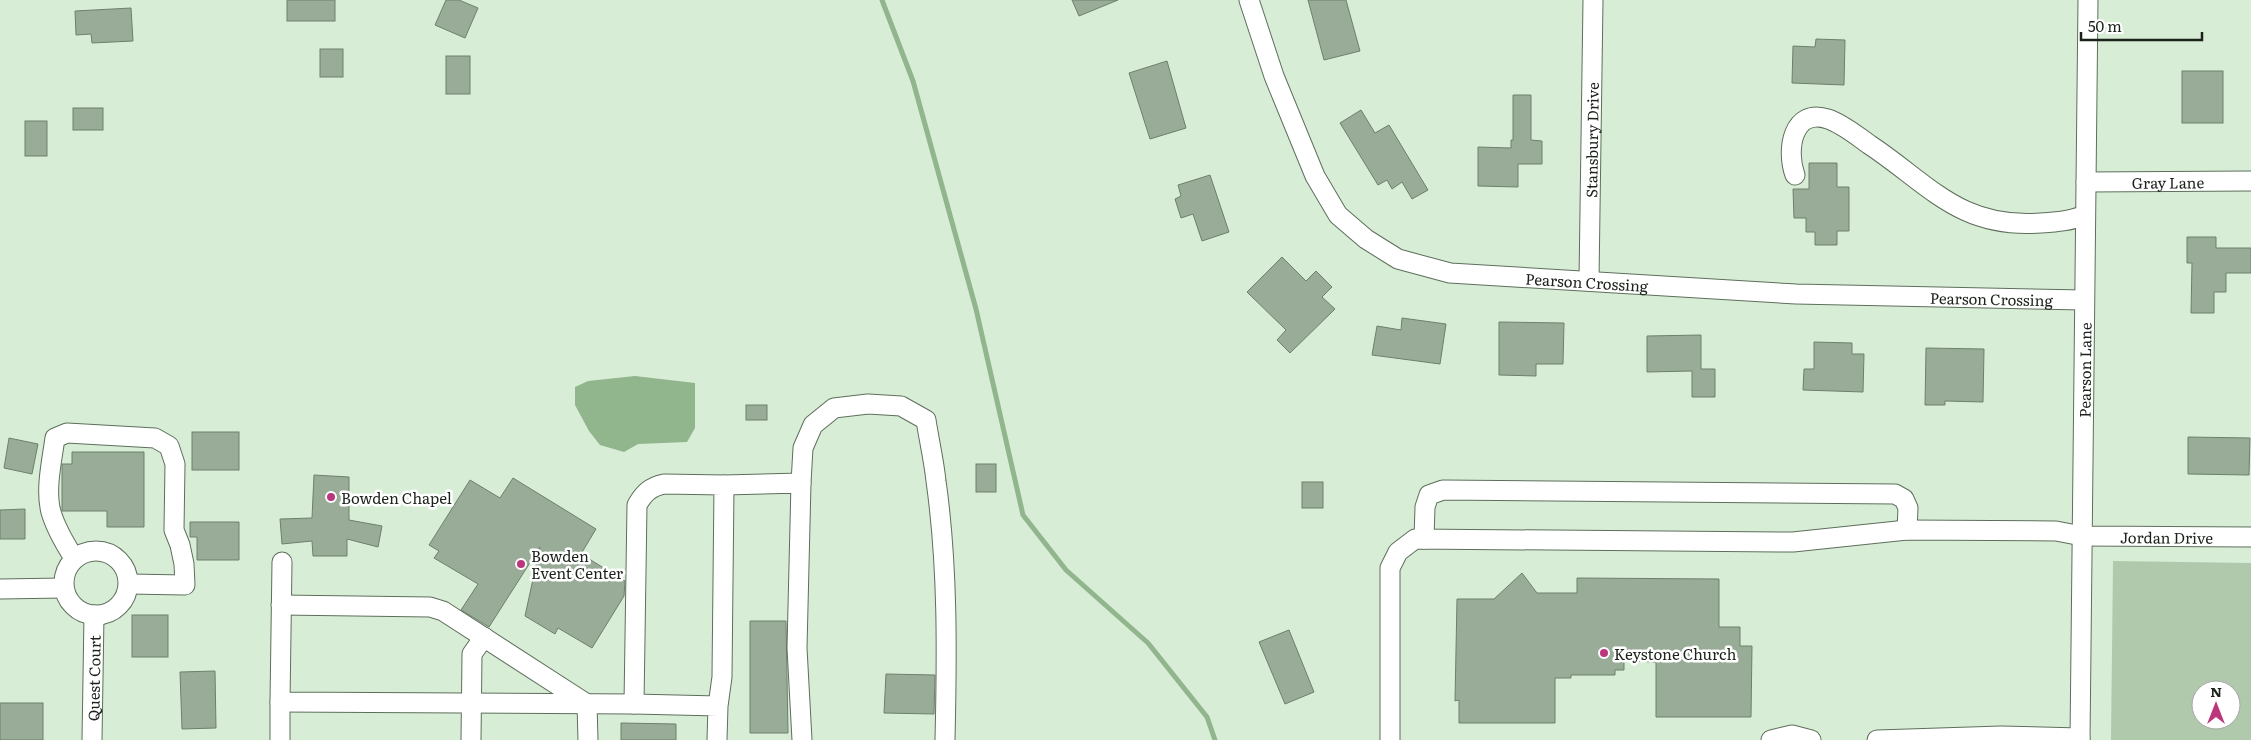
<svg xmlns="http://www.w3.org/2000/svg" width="2251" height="740" viewBox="0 0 2251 740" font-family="Literata,serif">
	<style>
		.green { fill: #b0c9ad; fill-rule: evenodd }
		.water { fill: #91b58d }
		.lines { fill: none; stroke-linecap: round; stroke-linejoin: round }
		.stream { stroke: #91b58d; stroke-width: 5 }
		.building { fill: #99ac97; stroke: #6d806b }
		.minor-casing { stroke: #5d6f5b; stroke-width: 21 }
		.minor { stroke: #fff; stroke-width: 19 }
		.poi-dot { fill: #bb367c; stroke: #fff; stroke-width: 2 }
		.labels { text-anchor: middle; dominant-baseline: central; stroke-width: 5; stroke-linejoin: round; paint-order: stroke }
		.street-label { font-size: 15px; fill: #1b221a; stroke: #fff }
		.poi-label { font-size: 15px; fill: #1b221a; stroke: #fff; text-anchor: start }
	</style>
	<rect width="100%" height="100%" fill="#d8edd6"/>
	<!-- green -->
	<path class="green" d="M2113,561L2251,563V740H2111ZM2201,690H2231V720H2201Z"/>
	<!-- water -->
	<path class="water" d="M635,376L695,383V428L687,442L638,444L624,452L600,445L589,431L575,405V387L588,381Z"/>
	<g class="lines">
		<!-- stream -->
		<path class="stream" d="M882,0L913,81L976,309L1023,515L1066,570L1148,643L1207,717L1215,740"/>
	</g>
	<!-- building -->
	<g class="building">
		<rect x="287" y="0" width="48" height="21"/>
		<path d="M446,0H459L478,8L465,38L435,25Z"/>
		<path d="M1072,0H1118L1079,16Z"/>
		<path d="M1308,0H1346L1360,51L1324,60Z"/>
		<path d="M131,8L133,41L92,43L91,34L76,35L75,11Z"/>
		<path d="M1816,39L1845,40L1844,85L1792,83L1793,46L1815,47Z"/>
		<rect x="320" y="49" width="23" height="28"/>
		<rect x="446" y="56" width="24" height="38"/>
		<path d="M1167,61L1186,128L1150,139L1129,73Z"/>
		<rect x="2182" y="71" width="41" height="52"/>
		<path d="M1513,95H1531V140L1542,141V164H1518V187L1478,186V147L1511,148V140H1513Z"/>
		<rect x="73" y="108" width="30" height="22"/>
		<path d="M1361,110L1375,133L1389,125L1428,190L1412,199L1402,182L1392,189L1387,180L1378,185L1340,123Z"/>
		<rect x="25" y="121" width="22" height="35"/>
		<path d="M1809,163H1837V187H1849V231H1837V245H1815V232H1806V218H1794L1793,189H1809Z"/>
		<path d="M1210,175L1229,232L1202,241L1193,214L1181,218L1175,199L1181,196L1178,185Z"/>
		<path d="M2187,237H2216V248H2251V273H2226V292H2214V313H2191L2192,263H2187Z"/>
		<path d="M1282,257L1306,281L1316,271L1332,287L1322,297L1335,309L1290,353L1277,340L1286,330L1247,292Z"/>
		<path d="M1402,318L1446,324L1440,364L1372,355L1377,326L1401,330Z"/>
		<path d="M1499,322L1564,323L1563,364H1536V376L1499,375Z"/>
		<path d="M1701,335V369H1715V397H1692V371L1647,372V336Z"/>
		<path d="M1814,342L1852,343V354H1864L1863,392L1803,390L1804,369H1814Z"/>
		<path d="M1926,348L1984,349L1983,402L1945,401V405H1925Z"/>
		<rect x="746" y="405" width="21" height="15"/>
		<rect x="192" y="432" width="47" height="38"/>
		<path d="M2188,437L2250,438L2249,475L2188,474Z"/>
		<path d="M9,438L38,444L32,474L4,468Z"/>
		<path d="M72,452H144V527H107V511H62V464H72Z"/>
		<rect x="976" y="464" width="20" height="28"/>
		<path d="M314,475L349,477V520L382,526L378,547L347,539V556H313L312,541L282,544L280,519L312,518Z"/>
		<path d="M513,478L596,529L581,554L625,581L624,596L592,648L558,628L555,634L525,616L540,547L489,627L461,610L478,584L434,558L439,551L429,545L470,480L500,498Z"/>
		<rect x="1302" y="482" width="21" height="26"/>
		<path d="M25,509V539H0V510Z"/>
		<path d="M190,522H239V560H197V537H190Z"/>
		<path d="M1522,573L1537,593H1577V578L1719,579V627H1740V646H1752L1751,717H1656V662L1624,661V670H1615V675H1571V678H1555V723H1459V700L1455,701L1457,599H1494Z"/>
		<rect x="132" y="615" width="36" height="42"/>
		<path d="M750,621H786L788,733H750Z"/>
		<path d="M1289,630L1314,692L1285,704L1259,642Z"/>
		<path d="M215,671L216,728L182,729L180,672Z"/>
		<path d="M886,674L935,675L934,714L884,713Z"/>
		<rect x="0" y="703" width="43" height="37"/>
		<path d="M621,723L676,724V740H621Z"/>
	</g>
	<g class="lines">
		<defs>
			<g id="minor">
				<path id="s1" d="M1249,0L1274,76L1315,176L1338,215L1366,239L1398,259L1450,273L1796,294L2084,300"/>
				<path d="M1795,175C1786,151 1792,107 1828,119C1843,124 1857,136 1870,145C1930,185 1960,229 2041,223C2056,222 2071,221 2085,215"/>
				<path id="s2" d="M2086,182L2251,181"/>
				<path id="s3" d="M1589,280L1593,0"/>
				<path d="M801,483L803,448L813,425L834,408L868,404L901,406L926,420C929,440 934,461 936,481C948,566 947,654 945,740"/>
				<path d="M724,485L801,483L797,648L802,740"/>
				<path d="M1424,539L1425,507L1429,495L1443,490L1895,494L1904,499L1908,508L1907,530"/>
				<circle cx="96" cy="583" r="32"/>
				<path d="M74,558C65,544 56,529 51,512C45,490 52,460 55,438L67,433L155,438L169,446L175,464L174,530L180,545L184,564L185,585L129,584"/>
				<path d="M282,562L280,702L634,704"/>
				<path d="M0,589L63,588"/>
				<path d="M281,605L430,607L443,611L587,704L588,740"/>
				<path d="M280,702V740"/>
				<path id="s4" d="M92,740L94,615"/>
				<path d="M471,740L472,654L484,637"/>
				<path d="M717,740L718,706L722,677L724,485L664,484C650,487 644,493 637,505L634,704L718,706"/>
				<path id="s5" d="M1390,740V568L1398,552L1415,539L1793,542L1907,530L2056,531L2082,536L2251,537"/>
				<path d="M1771,740L1792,735L1811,740"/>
				<path d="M1877,740L2001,736L2080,738"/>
				<path id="s6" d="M2080,740L2088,0"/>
			</g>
		</defs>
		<!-- minor casing -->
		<use href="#minor" class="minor-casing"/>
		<!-- minor -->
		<use href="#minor" class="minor"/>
	</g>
	<!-- markers -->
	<g class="poi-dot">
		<circle cx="331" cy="497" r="5"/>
		<circle cx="521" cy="564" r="5"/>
		<circle cx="1604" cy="653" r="5"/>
	</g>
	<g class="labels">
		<!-- street labels -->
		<g class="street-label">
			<text stroke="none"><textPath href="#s3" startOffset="140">Stansbury Drive</textPath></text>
			<text stroke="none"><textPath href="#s2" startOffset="82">Gray Lane</textPath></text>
			<text stroke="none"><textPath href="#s1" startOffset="499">Pearson Crossing</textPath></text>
			<text stroke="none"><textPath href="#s1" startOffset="904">Pearson Crossing</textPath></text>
			<text stroke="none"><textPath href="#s6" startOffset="370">Pearson Lane</textPath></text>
			<text stroke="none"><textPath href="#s5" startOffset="964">Jordan Drive</textPath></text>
			<text stroke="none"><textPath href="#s4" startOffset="62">Quest Court</textPath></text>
		</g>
		<!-- poi labels -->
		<g class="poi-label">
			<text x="341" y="497">Bowden Chapel</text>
			<text x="531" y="555">Bowden<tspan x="531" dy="17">Event Center</tspan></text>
			<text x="1614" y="653">Keystone Church</text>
		</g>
	</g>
	<!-- north arrow -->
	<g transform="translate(2216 705)"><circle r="24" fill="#ffffff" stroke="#a4a7a3"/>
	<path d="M0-4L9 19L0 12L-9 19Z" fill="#bb367c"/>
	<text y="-8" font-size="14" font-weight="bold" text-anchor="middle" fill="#1b221a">N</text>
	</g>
	<!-- scale -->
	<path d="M2081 32v8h121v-8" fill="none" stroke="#1b221a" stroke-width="2.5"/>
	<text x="2088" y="32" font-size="15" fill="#1b221a" stroke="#ffffff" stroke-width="4" paint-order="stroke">50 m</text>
</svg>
